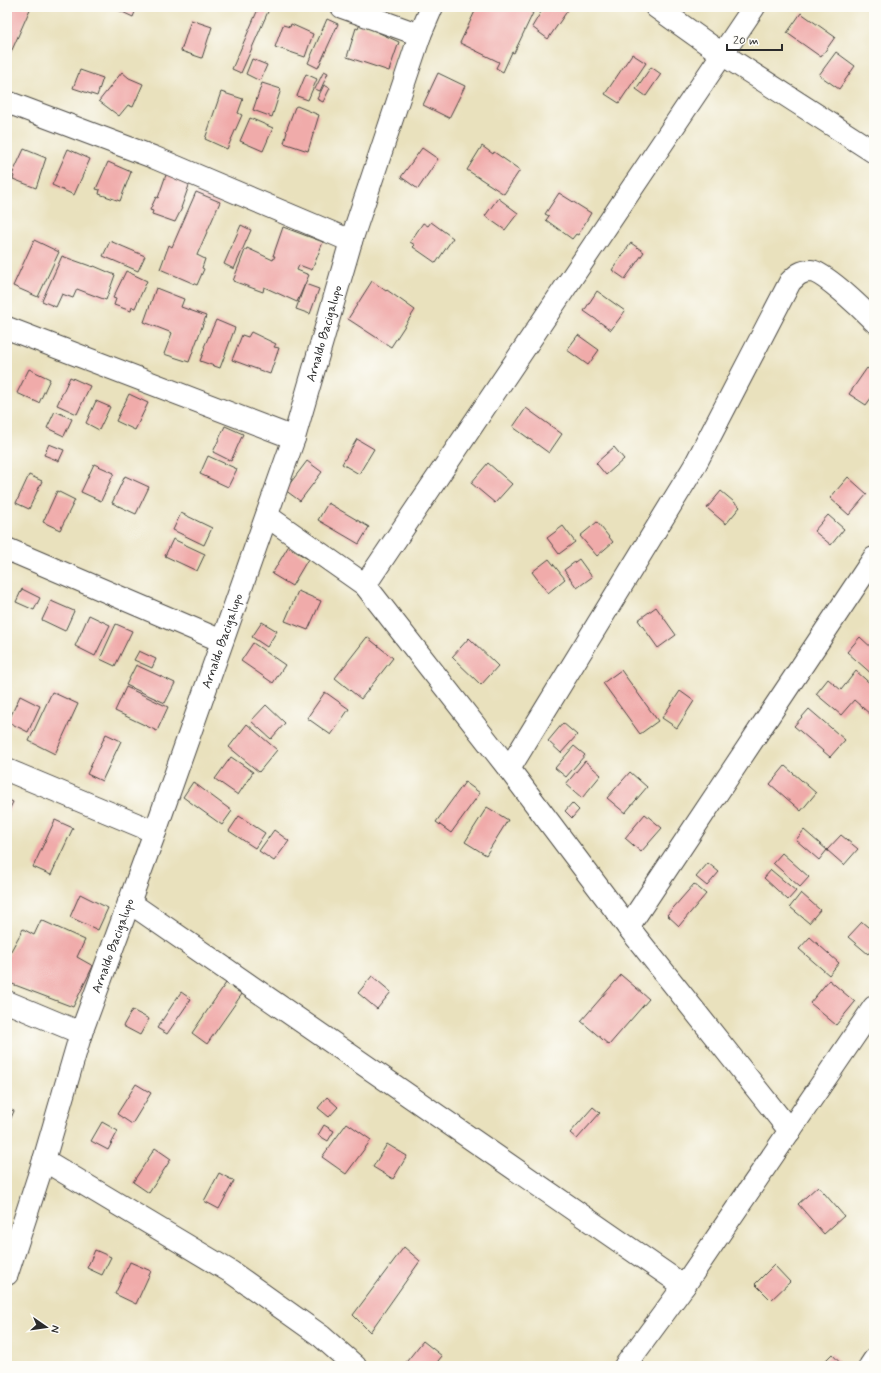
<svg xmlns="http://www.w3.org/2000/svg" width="881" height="1373" viewBox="0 0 881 1373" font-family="Mynerve,sans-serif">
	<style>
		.building { fill: #f0abaa }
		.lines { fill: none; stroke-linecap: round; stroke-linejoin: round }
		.minor-casing { stroke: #484641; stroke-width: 24 }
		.minor { stroke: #fff; stroke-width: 22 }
		.labels { text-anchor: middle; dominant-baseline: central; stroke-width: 3; stroke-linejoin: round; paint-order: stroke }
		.street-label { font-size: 13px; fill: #2b2b2b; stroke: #fdfcf7 }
	</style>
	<rect width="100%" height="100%" fill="#fdfcf7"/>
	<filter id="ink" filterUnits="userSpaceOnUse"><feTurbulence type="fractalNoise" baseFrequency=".025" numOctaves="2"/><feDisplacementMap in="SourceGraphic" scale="8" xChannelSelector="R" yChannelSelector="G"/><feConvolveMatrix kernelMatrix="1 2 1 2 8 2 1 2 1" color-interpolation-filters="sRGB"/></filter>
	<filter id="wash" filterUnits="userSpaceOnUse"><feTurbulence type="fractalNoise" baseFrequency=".012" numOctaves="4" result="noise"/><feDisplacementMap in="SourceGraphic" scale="16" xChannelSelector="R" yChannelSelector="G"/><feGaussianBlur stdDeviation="0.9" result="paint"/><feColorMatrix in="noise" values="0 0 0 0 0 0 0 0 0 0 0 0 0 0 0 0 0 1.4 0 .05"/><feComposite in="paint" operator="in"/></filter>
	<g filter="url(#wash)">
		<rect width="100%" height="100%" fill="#e9e1bd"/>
		<g id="blocks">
			<!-- building -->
			<g class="building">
				<path d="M7,7H31L8,59L7,58Z"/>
				<path d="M117,7H137L133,17L116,9Z"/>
				<path d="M259,7H270L241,73L232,69Z"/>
				<path d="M477,7H521L533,13L514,53L512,52L503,72L496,68L499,62L460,43Z"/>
				<path d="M544,7H570L548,39L532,27Z"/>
				<path d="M801,13L835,37L821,57L787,33Z"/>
				<path d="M327,19L338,24L318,68L308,63Z"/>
				<path d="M191,20L212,27L202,58L181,51Z"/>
				<path d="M291,24L313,34L305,57L275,47L283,25L290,27Z"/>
				<path d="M360,24L399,42L389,71L347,57L356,28L358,29Z"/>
				<path d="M836,52L855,66L839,89L819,75Z"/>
				<path d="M632,54L646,63L619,103L605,94Z"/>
				<path d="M252,59L267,65L260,81L246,74Z"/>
				<path d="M651,67L661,74L646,96L636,89Z"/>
				<path d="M80,70L103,78L97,96L73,88Z"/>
				<path d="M324,71L328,73L320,91L315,89Z"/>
				<path d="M122,72L129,78L143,84L133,107L128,105L119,116L99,101Z"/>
				<path d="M438,73L465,86L449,118L423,105Z"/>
				<path d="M306,74L317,79L308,100L297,96Z"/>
				<path d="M262,83L281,89L272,117L253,110Z"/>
				<path d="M324,85L330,88L323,102L317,99Z"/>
				<path d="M221,92L243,99L238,113L242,115L227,149L205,139Z"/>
				<path d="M297,106L319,115L308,151L284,143L287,132L286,131L295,107Z"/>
				<path d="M250,118L273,128L263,151L240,141Z"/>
				<path d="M482,146L493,154L494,152L520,170L504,194L467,170Z"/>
				<path d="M422,148L438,159L418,189L401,177Z"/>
				<path d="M24,149L46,158L36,188L13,179L14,176L12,175Z"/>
				<path d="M68,149L90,159L74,195L52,185Z"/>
				<path d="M108,162L131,172L120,201L99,194L100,190L96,189Z"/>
				<path d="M168,169L192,177L181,208H182L175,222L152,214L153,211L150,210L156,197L158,198Z"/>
				<path d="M196,192L220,202L197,255L205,259L202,268L204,269L197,285L160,269L169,245L172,247Z"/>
				<path d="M559,193L591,213L578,235L576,234L572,239L546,220L549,216L545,214Z"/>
				<path d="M498,198L518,213L505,230L485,216Z"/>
				<path d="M431,222L453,238L436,263L413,247L415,245L410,242L423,223L428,226Z"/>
				<path d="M241,225L251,230L234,269L224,264Z"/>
				<path d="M283,227L323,242L312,270L299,265L297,270L309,275L297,302L264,287L263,292L233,281L245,250H246L247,248L273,260L275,256H273Z"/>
				<path d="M34,240L59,252L38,297L13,286Z"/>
				<path d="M110,241L145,256L138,271L103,256Z"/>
				<path d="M631,243L644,252L625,279L612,270Z"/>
				<path d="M62,256L93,267L94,266L115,275L106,300L77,289L73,298L62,294L56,307L42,301Z"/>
				<path d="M126,271L147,281L135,308L132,307L131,311L114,305L116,299L113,298Z"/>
				<path d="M372,281L386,291L387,290L415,310L391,347L348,319Z"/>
				<path d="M305,284L319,289L310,314L296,309Z"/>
				<path d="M156,288L184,299L181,307L206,316L189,362L164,354L172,333L144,322Z"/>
				<path d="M597,291L625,311L611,330L584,311Z"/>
				<path d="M216,320L235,328L220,368L200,361L205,348L204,347Z"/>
				<path d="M251,332L276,344L274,347L279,348L270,374L232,360L242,335L248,337Z"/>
				<path d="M578,335L599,350L588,365L567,350Z"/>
				<path d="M867,368L874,373V394L866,405L849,394Z"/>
				<path d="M29,369L50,379L39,403L17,393Z"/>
				<path d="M70,377L90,386L77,414L57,405Z"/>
				<path d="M129,394L148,403L135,430L116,421Z"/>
				<path d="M96,401L110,407L99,430L86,423Z"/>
				<path d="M526,408L562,434L549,453L513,427Z"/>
				<path d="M55,411L72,419L64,436L47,428Z"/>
				<path d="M225,426L243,434L231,461L213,452Z"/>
				<path d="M357,439L374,449L359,474L342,464Z"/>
				<path d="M49,444L64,450L59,461L44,455Z"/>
				<path d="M614,447L624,459L606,475L596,463Z"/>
				<path d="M208,456L237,469L228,487L200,474Z"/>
				<path d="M307,461L322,472L300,501L285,490Z"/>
				<path d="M488,463L512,484L495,503L471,483Z"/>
				<path d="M94,464L114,473L101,501L81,492Z"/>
				<path d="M29,475L42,481L29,509L16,503Z"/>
				<path d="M125,476L149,487L136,514L112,503Z"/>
				<path d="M848,477L867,494L849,515L830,498Z"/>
				<path d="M57,491L75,500L60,530L43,522Z"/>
				<path d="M721,491L740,507L726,524L707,508Z"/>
				<path d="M328,503L369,527L359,544L318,520Z"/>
				<path d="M181,513L212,528L204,545L173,530Z"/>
				<path d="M828,515L844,529L831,545L814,531Z"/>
				<path d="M597,522L613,542L597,556L580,536Z"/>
				<path d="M563,526L575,542L559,554L547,538Z"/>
				<path d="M173,539L205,554L197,571L165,556Z"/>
				<path d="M288,547L308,559L292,586L272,574Z"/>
				<path d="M549,559L565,579L548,593L532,572Z"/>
				<path d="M579,559L592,577L577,588L564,570Z"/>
				<path d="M22,589L40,598L34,610L16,602Z"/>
				<path d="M298,591L321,601L308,630L285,621Z"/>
				<path d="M51,601L74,611L65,631L42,620Z"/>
				<path d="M656,607L676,635L658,648L638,620Z"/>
				<path d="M89,615L110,625L95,656L75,646Z"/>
				<path d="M262,622L277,631L267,647L252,637Z"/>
				<path d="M116,624L132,631L115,666L100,659Z"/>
				<path d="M367,637L393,658L361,699L335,678Z"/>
				<path d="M860,637L874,650V676L847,652Z"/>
				<path d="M469,638L498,666L481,685L452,657Z"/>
				<path d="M253,643L285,665L273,683L241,661Z"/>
				<path d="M139,651L156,659L152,668L134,660Z"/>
				<path d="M136,665L175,683L165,703L126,685Z"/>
				<path d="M621,670L658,721L640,734L603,683Z"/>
				<path d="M856,671L874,687V712L871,715L854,700L841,715L816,694L828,679L841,690Z"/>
				<path d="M126,687L168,707L157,731L115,711Z"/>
				<path d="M680,691L694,701L677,728L662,718Z"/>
				<path d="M52,692L78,704L55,754L29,741Z"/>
				<path d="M325,692L349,709L331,735L307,718Z"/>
				<path d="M20,696L40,706L28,732L8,722Z"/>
				<path d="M266,705L285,723L271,739L251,721Z"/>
				<path d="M809,709L845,740L830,757L794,726Z"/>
				<path d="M563,723L577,735L561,753L548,741Z"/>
				<path d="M247,724L277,750L259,772L229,747Z"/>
				<path d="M106,734L121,741L102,781L87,774Z"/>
				<path d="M574,746L585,755L566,777L555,768Z"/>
				<path d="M231,757L253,772L238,795L215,779Z"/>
				<path d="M585,761L601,775L582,798L566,784Z"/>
				<path d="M785,766L816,793L801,811L770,784Z"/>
				<path d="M630,772L647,787L625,813L607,798Z"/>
				<path d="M193,782L232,811L222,825L183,797Z"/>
				<path d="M465,782L480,793L451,833L436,822Z"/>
				<path d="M7,799L13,802L7,814Z"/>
				<path d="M572,803L579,810L572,818L565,811Z"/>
				<path d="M487,807L508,820L486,855L465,842Z"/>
				<path d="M645,814L662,828L641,852L625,838Z"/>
				<path d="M239,816L265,833L255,848L229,831Z"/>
				<path d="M55,820L73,828L51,875L33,867Z"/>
				<path d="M274,830L289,841L274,861L259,851Z"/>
				<path d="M804,830L827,850L819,860L796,840Z"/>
				<path d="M841,835L858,849L844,865L827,850Z"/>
				<path d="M782,853L809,877L800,887L773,863Z"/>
				<path d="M708,863L719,872L707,886L696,877Z"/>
				<path d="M771,870L796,891L788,900L764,878Z"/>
				<path d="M694,884L706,894L679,926L667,915Z"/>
				<path d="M801,893L820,910L809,923L790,907Z"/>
				<path d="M80,894L108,908L98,930L70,917Z"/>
				<path d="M41,920L85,940L77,957L93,966L73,1007L7,982V958L23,929L34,935Z"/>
				<path d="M862,922L874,932V947L868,954L848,937Z"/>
				<path d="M810,937L839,963L829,975L799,949Z"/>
				<path d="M621,975L649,999L609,1045L581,1021Z"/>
				<path d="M372,976L391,992L377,1009L358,993Z"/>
				<path d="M829,980L855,1002L836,1025L810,1003Z"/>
				<path d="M226,983L242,994L207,1044L192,1033Z"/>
				<path d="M181,992L191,999L167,1034L157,1028Z"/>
				<path d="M132,1010L149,1019L140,1035L123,1026Z"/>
				<path d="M136,1084L151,1093L132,1124L117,1114Z"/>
				<path d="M327,1097L338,1107L329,1117L318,1108Z"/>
				<path d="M593,1107L600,1113L577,1139L570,1133Z"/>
				<path d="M7,1108L14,1111L7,1127Z"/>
				<path d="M102,1122L118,1131L108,1150L91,1141Z"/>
				<path d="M347,1123L371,1140L346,1174L322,1157Z"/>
				<path d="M324,1125L334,1131L328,1141L318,1135Z"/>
				<path d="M387,1144L407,1156L393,1179L373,1167Z"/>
				<path d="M155,1148L171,1159L149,1193L133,1182Z"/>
				<path d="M219,1173L234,1181L219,1209L204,1201Z"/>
				<path d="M818,1186L844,1216L824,1234L798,1204Z"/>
				<path d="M404,1247L420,1261L370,1332L353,1315Z"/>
				<path d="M95,1250L111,1257L102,1275L87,1268Z"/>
				<path d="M130,1262L151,1271L136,1304L115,1294Z"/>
				<path d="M774,1265L790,1282L771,1300L755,1284Z"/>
				<path d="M423,1341L442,1356L434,1366H403Z"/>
				<path d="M832,1354L843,1366H820Z"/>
			</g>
		</g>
	</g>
	<g filter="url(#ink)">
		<use href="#blocks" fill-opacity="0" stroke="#484641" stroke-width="1"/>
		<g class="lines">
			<defs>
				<g id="minor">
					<path d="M342,7L420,35"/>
					<path d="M656,7L722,54L874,152"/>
					<path d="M7,102L153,157L351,241"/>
					<path d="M7,328L294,438"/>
					<path d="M267,516L365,585L509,769L628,927L790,1131"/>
					<path d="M7,549L222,641"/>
					<path d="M365,585L754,7"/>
					<path d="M509,769L694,467L790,282C797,275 801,271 811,271C823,271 864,311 874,321"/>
					<path d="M7,770L155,832"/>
					<path d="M129,902L684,1286"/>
					<path d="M628,927L874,558"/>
					<path d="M7,1002L81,1033"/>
					<path d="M44,1160L231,1272L321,1336L355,1366"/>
					<path id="s1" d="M7,1274L44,1160L81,1033L155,832L294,438L351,241L420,35L432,7"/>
					<path d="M625,1366L684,1286L874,1007"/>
					<path d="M870,1366L874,1360"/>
				</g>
			</defs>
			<!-- minor casing -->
			<use href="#minor" class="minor-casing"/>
			<!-- minor -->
			<use href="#minor" class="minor"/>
		</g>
	</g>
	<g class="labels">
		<!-- street labels -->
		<g class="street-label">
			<text stroke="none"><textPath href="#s1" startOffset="993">Arnaldo Bacigalupo</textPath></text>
			<text stroke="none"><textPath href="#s1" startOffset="669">Arnaldo Bacigalupo</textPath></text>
			<text stroke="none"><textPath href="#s1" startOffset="345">Arnaldo Bacigalupo</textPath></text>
		</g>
	</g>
	<!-- margin -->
	<rect width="881" height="1373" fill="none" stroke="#fdfcf7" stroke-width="24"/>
	<!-- north arrow -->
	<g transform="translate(46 1327) rotate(103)" stroke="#fdfcf7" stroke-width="3" paint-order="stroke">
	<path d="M0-3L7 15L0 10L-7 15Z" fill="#2b2b2b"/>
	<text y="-6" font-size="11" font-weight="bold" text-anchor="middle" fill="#2b2b2b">N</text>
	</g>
	<!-- scale -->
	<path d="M727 44v6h55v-6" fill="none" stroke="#2b2b2b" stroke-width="2"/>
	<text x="733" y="44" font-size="12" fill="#2b2b2b" stroke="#fdfcf7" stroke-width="3" paint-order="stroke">20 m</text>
</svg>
